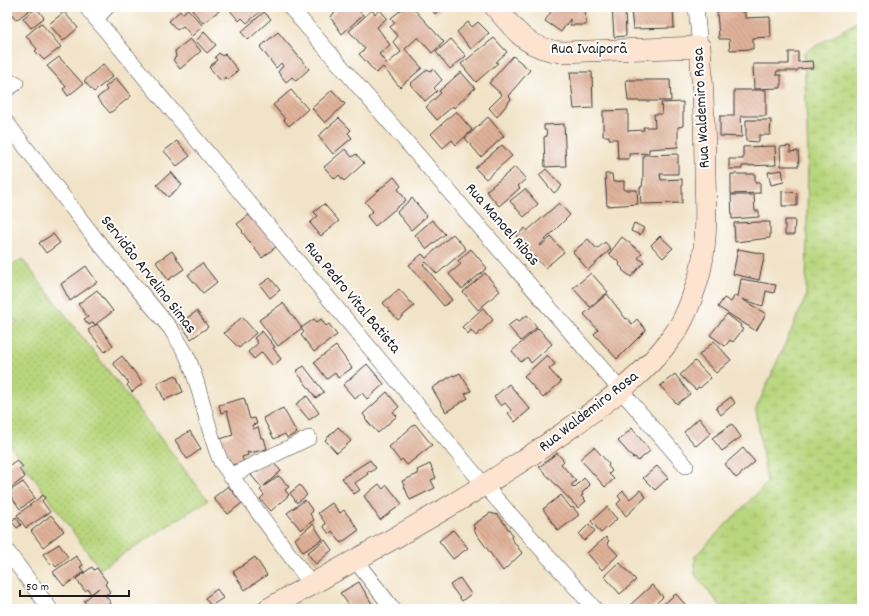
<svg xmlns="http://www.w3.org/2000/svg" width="869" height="616" viewBox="0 0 869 616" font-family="Dekko,sans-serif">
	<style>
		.green { fill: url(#green-dots); stroke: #6a794c }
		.wetland { fill: url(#wetland-marsh); stroke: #6a794c }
		.building { fill: url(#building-back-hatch) }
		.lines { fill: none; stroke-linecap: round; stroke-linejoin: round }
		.street-casing { stroke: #3c3a36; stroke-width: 16 }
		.secondary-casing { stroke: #3c3a36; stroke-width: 22 }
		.street { stroke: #fff; stroke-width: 15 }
		.secondary { stroke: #fde4d1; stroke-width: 21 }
		.labels { text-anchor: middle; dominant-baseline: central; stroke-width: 4; stroke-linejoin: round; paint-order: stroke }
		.street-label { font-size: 16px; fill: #1c1c1c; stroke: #fff }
	</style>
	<defs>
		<pattern id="green-dots" width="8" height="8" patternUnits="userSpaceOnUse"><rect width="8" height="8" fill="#b8d67d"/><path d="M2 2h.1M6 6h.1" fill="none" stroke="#9eb76b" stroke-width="1.8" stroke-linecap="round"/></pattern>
		<pattern id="wetland-marsh" width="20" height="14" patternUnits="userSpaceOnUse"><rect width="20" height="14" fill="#b8d67d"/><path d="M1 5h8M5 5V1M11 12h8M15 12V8" fill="none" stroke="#9eb76b"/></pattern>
		<pattern id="building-back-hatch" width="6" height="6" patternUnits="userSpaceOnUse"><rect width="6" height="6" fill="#dfb199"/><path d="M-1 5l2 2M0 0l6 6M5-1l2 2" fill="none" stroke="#bf9883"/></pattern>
	</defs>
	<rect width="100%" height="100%" fill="#fff"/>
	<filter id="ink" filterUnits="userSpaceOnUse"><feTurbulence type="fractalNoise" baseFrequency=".025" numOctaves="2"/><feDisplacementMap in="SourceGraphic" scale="8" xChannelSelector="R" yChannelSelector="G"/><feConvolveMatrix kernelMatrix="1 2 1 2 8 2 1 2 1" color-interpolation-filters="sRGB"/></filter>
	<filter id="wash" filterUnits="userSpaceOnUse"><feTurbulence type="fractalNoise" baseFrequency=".012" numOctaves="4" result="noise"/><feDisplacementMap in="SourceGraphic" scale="16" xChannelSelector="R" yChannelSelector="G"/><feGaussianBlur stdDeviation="0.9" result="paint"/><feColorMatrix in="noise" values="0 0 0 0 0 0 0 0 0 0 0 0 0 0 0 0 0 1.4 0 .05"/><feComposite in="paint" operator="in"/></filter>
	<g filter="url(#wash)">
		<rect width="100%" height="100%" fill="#f1e3c7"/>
		<!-- green -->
		<path class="green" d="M22,259L208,500L100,569L7,441V330L17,323L7,310V268Z"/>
		<!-- wetland -->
		<path class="wetland" d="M862,19V609H723L695,575V556L767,483L756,409L806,297L808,154L804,53Z"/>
		<g id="blocks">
			<!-- building -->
			<g class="building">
				<path d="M7,7H34L16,20Z"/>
				<path d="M196,7H224L203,23L192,10Z"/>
				<path d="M229,7H260L263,9L247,23L242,18L239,21L228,8Z"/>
				<path d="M338,7H363L359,11L363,15L342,34L330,17L339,9Z"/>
				<path d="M405,7H412L444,42L432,53L418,37L405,49L422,68L400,87L383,67L376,73L359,54L365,49L349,31L372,10L375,14L380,10L387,18L377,27L390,45L379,54L387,64L401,52L393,42L398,36L390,27L395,23L391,18Z"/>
				<path d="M429,7H442L435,14Z"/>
				<path d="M554,7H569L574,11V7H585L586,25H570V19L561,32L545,21Z"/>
				<path d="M612,7H625L626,36L614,37Z"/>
				<path d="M673,7L674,28L633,29L631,9Z"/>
				<path d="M720,7H740L741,12H745V18L770,17L771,37L753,38V49L730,50L729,39H719L717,11H721Z"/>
				<path d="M37,8L44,18L31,28L23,18Z"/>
				<path d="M188,9L203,26L192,36L183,26L177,30L169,21L180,11L182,14Z"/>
				<path d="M64,12L78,28L63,41L49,24Z"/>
				<path d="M264,12L271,19L248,40L241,32Z"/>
				<path d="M468,22L472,27L478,22L489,33L471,49L457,32Z"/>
				<path d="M41,23L61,47L44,60L35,51L37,49L26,36Z"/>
				<path d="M204,32L216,45L207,53L196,41Z"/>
				<path d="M278,32L309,69L296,81L292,77L286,82L278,72L283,66L281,63L276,68L260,47Z"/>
				<path d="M494,38L507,52L496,62L498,63L476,82L461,64Z"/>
				<path d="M190,39L201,51L180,69L173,60L176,57L175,51Z"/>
				<path d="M451,39L466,56L450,69L436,52Z"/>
				<path d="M789,52H798V62L812,61L813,68L798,69L797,71H777L776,75H781V88L754,89L753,64H789Z"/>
				<path d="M219,53L222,56L225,54L238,70L228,80L225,77L221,81L209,67L217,60L215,57Z"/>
				<path d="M513,56L530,70L508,96L511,99L497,117L489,108L502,95L489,83Z"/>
				<path d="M59,57L83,84L68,96L63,89L66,87L47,66Z"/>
				<path d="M103,64L113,76L94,92L84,81Z"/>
				<path d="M428,69L430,71L433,69L442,80L434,88L437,91L425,101L410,84Z"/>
				<path d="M461,72L475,88L454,108L453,106L437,120L426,107L441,93L439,91Z"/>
				<path d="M570,72H592L593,108L574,109Z"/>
				<path d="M116,78L131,96L110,113L97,98L107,90L105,87Z"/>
				<path d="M626,80H670L671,101H628Z"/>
				<path d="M291,90L308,109L289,126L284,120L285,119L273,105Z"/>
				<path d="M332,90L345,104L325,123L312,108Z"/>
				<path d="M734,90H766V116H741L742,137L720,136V116H734Z"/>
				<path d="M683,102V126L678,127V147L649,149V153L629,154V159H618L617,139H609V136H603V111L628,110V131L644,130L643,127H655L654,114H662L661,103Z"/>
				<path d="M456,111L472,130L456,145L452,140L443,148L431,134Z"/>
				<path d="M488,117L504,136L481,157L465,138Z"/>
				<path d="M339,118L351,130L348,133L352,138L333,154L318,136Z"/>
				<path d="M746,120H771L770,135H759V142L746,141Z"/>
				<path d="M564,124L566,166L545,167L544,137L547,136L546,130H544V125Z"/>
				<path d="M177,141L190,156L177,166L164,151Z"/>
				<path d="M502,145L512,156L486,179L475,168Z"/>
				<path d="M775,146L776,165L742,166V169H729V159H743V147Z"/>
				<path d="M790,146V152L798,151L799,166H781L780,147Z"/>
				<path d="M345,149L352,157L356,154L364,163L344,181L339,175L335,179L324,167Z"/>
				<path d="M678,154V174H660L661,180L682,179V203L641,204L640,187H642L643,180V155Z"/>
				<path d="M515,167L526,179L518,186L520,188L499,206L486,191Z"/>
				<path d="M546,169L562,186L554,193L539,175Z"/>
				<path d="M782,170L784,182L771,185L768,172Z"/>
				<path d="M171,172L182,185L168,197L157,185Z"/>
				<path d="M605,174H612L613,182L624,181V190H637L638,204L607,206Z"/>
				<path d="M731,174H755V183H760V193L731,194Z"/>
				<path d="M394,177L401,186L398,189L406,200L375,226L367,216L373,211L365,202Z"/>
				<path d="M525,189L538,204L524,217L510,201Z"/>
				<path d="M782,191L797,193V206H782Z"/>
				<path d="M731,195H754L755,211H759V217L732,219Z"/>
				<path d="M412,198L427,216L411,230L397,212Z"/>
				<path d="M559,203L570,215L540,245L541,246L551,237L564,252L545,268L516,236L525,228L527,231Z"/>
				<path d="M324,204L339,221L321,236L310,223L318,216L314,212Z"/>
				<path d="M249,215L277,246L262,258L242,232L243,231L237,224Z"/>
				<path d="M432,220L445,234L427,249L415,235Z"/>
				<path d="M785,220H795L794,235H785Z"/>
				<path d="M762,222H770V238L735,242L734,223Z"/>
				<path d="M634,223L644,228L640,235L631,231Z"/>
				<path d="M53,234L60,243L46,253L39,243Z"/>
				<path d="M453,234L466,249L437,274L426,262L423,264L452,300L444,306L409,265L422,254L426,258Z"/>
				<path d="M660,236L673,248L663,258L651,245Z"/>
				<path d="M622,237L642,253L638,258L644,262L631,277L622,270L623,269L619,265L620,263L609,254Z"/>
				<path d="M588,239L597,249L605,242L611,249L588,270L573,252Z"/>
				<path d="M471,249L487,268L462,289L449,274L461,264L458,261Z"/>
				<path d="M738,249L765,254L759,280L733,274Z"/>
				<path d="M172,251L184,269L168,280L156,262Z"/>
				<path d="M202,263L217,282L203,293L188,275Z"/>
				<path d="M86,266L97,282L70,301L61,284Z"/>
				<path d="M485,273L500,291L478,310L463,292Z"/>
				<path d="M591,273L608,292L590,307L573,288Z"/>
				<path d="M270,278L280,290L270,298L260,285Z"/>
				<path d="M741,279L776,285L774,293L766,291L763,306L742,299L766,314L756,331L718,307L724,298L731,302L735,295L738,297Z"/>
				<path d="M399,289L414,306L398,320L383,303Z"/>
				<path d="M97,290L113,311L95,325L93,322L89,325L84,319L88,317L78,304Z"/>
				<path d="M607,294L626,319L627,318L632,324L637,319L646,330L617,359L594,334L598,330L584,314Z"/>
				<path d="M283,303L302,328L278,346L259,320Z"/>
				<path d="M483,308L493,320L476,336L471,330L468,334L462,327Z"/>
				<path d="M197,311L208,327L191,339L180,323Z"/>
				<path d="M727,314L741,325L740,327L743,329L733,342L730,340L725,346L710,335Z"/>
				<path d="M527,315L537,327L521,341L508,326L517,319L519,321Z"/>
				<path d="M242,317L256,333L239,348L224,333Z"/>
				<path d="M314,319L317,322L321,319L326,326L329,324L337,335L314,352L301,335L304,332L301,328Z"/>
				<path d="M97,324L113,345L105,352L88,330Z"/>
				<path d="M538,328L552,344L531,363L527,357L521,362L512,351Z"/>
				<path d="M262,331L275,347L273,348L281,359L273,366L262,352L254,359L248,352L258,343L254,338Z"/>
				<path d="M714,341L731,360L716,373L699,355Z"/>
				<path d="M336,346L352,368L338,378L335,373L327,379L314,362Z"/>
				<path d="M547,355L555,364L549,369L561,382L543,398L524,376Z"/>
				<path d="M122,356L143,383L132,392L127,385L129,383L113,363Z"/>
				<path d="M695,361L711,378L700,388L698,387L696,390L680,375Z"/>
				<path d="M367,364L384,384L367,399L362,393L355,399L343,385Z"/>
				<path d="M304,366L324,392L316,398L296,371Z"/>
				<path d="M460,373L471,391L465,394L468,398L446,412L432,388L453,375L454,376Z"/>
				<path d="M675,374L690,394L677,404L660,386Z"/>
				<path d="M176,375L183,392L164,400L157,383Z"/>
				<path d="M509,384L530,409L515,422L508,413L511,410L505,403L501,406L494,397Z"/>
				<path d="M387,392L399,407L393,412L397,416L378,433L365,419L366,418L363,414Z"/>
				<path d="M307,396L319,413L309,420L296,404Z"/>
				<path d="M731,397L735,403L721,415L716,408Z"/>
				<path d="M244,398L250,419L255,418L257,424L252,425L253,429L258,427L261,438H264L267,449L250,453L247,452L248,455L242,457L244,462L228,466L220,439L233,435L227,411L221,413L219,405Z"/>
				<path d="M283,408L297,433L287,438L285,434L274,439L263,418Z"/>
				<path d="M699,418L711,433L696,446L684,432Z"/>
				<path d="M415,424L432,445L407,465L402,459L400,461L389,447Z"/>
				<path d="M732,424L741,437L722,451L712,438Z"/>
				<path d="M338,427L351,441L337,453L325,440Z"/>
				<path d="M632,428L650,451L638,461L635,457L633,458L618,441Z"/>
				<path d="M190,431L201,449L187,459L175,440Z"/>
				<path d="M594,447L609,464L608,466L612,471L609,474L614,479L605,487L580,459Z"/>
				<path d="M743,448L755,462L736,478L725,464Z"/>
				<path d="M557,453L564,461L561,464L576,481L571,485L574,488L584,478L590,485L582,493L583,495L581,496L586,501L578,508L539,467Z"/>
				<path d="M269,458L281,471L264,486L279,476L289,487L285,490L289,495L271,511L260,499L264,495L260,490L262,488L251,475Z"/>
				<path d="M17,460L23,467L19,469L25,477L7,491V467Z"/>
				<path d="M370,460L376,468L371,472L369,471L367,472L368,474L355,483L360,490L354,494L342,478Z"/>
				<path d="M430,464L436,478L431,480L435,488L410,500L402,481L418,474L417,470Z"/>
				<path d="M657,466L668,478L655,490L643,478Z"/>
				<path d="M23,482L35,498L20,509L8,492Z"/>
				<path d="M379,484L383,489L387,485L402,504L380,520L364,496Z"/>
				<path d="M300,485L307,495L297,503L290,493Z"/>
				<path d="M228,486L242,503L228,514L213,498Z"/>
				<path d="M640,490L646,497L626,516L617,504L621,500L618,496L623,491L630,499Z"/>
				<path d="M43,495L45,498L42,501L50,512L26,528L17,515Z"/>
				<path d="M561,495L571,508L573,507L579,515L558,531L543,509Z"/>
				<path d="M305,500L313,511L310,514L314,520L301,530L287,513Z"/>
				<path d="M332,503L340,513L344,510L359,530L341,543L332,531L329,534L323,526L326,524L318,513Z"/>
				<path d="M607,507L617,519L601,533L591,521Z"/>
				<path d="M490,513L498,515L513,535L511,538L522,553L503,571L473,529H475L473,525Z"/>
				<path d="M51,515L64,531L43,547L31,531Z"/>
				<path d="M16,517L21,525L17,528L11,521Z"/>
				<path d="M313,524L323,539L303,552L295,539Z"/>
				<path d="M589,524L595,531L584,541L579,534Z"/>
				<path d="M453,530L468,548L453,559L439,541Z"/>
				<path d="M606,537L609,541L607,543L618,555L602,570L587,553Z"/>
				<path d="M325,540L332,550L316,564L307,553Z"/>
				<path d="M59,544L68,557L56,567L53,563L51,565L43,554Z"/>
				<path d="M76,556L83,565L80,567L84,572L64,586L53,572Z"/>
				<path d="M255,557L267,575L245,590L233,572Z"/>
				<path d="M619,562L636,580L620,594L604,576Z"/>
				<path d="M92,567L94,570L97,568L107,582L105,584L110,592L105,595L111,603L103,609H89L84,601L99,588L91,594L88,589L85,591L76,579Z"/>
				<path d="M460,578L471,594L462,601L450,585Z"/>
				<path d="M359,582L375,609H359L358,607L352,609L340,593Z"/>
				<path d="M652,585L663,597L650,609H631L629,606Z"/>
				<path d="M217,589L223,598L211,606L205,598Z"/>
				<path d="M676,594L689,609H659L672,597Z"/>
				<path d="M7,600L14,609H7Z"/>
			</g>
		</g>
	</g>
	<g filter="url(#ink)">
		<use href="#blocks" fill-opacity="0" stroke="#3c3a36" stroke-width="1"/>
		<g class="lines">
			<defs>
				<g id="street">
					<path d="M86,7L484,485L595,609"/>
					<path d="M290,7L686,466"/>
					<path d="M696,7L700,47"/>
					<path d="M96,19L107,7"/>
					<path d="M7,89L16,83"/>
					<path d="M7,123L95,238L171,329C176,338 182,346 187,356C202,389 206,428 221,462L311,584"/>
					<path d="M230,476L309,438"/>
					<path d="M7,551L50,609"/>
					<path d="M355,560L393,609"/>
				</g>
				<path id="secondary" d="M268,609C368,552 472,498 566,431C605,403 644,376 672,337C684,322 691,301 697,283C708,248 706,213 705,177C705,134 703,90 700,47L561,52C526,48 517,32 495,7"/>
			</defs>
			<!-- street casing -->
			<use href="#street" class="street-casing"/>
			<!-- secondary casing -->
			<use href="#secondary" class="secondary-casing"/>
			<!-- street -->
			<use href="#street" class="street"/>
			<!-- secondary -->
			<use href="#secondary" class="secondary"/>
		</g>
	</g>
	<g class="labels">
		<!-- street labels -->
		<g class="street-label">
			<text x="589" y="49">Rua Ivaiporã</text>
			<text transform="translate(702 108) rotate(-93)">Rua Waldemiro Rosa</text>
			<text transform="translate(502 225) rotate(49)">Rua Manoel Ribas</text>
			<text transform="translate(148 275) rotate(52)">Servidão Arvelino Simas</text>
			<text transform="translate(352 298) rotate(50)">Rua Pedro Vital Batista</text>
			<text transform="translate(589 412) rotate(-38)">Rua Waldemiro Rosa</text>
		</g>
	</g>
	<!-- margin -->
	<rect width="869" height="616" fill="none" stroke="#fff" stroke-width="24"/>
	<!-- scale -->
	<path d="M20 590v6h109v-6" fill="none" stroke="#1c1c1c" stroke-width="2"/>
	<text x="26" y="590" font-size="12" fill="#1c1c1c" stroke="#ffffff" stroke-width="3" paint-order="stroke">50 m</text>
</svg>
